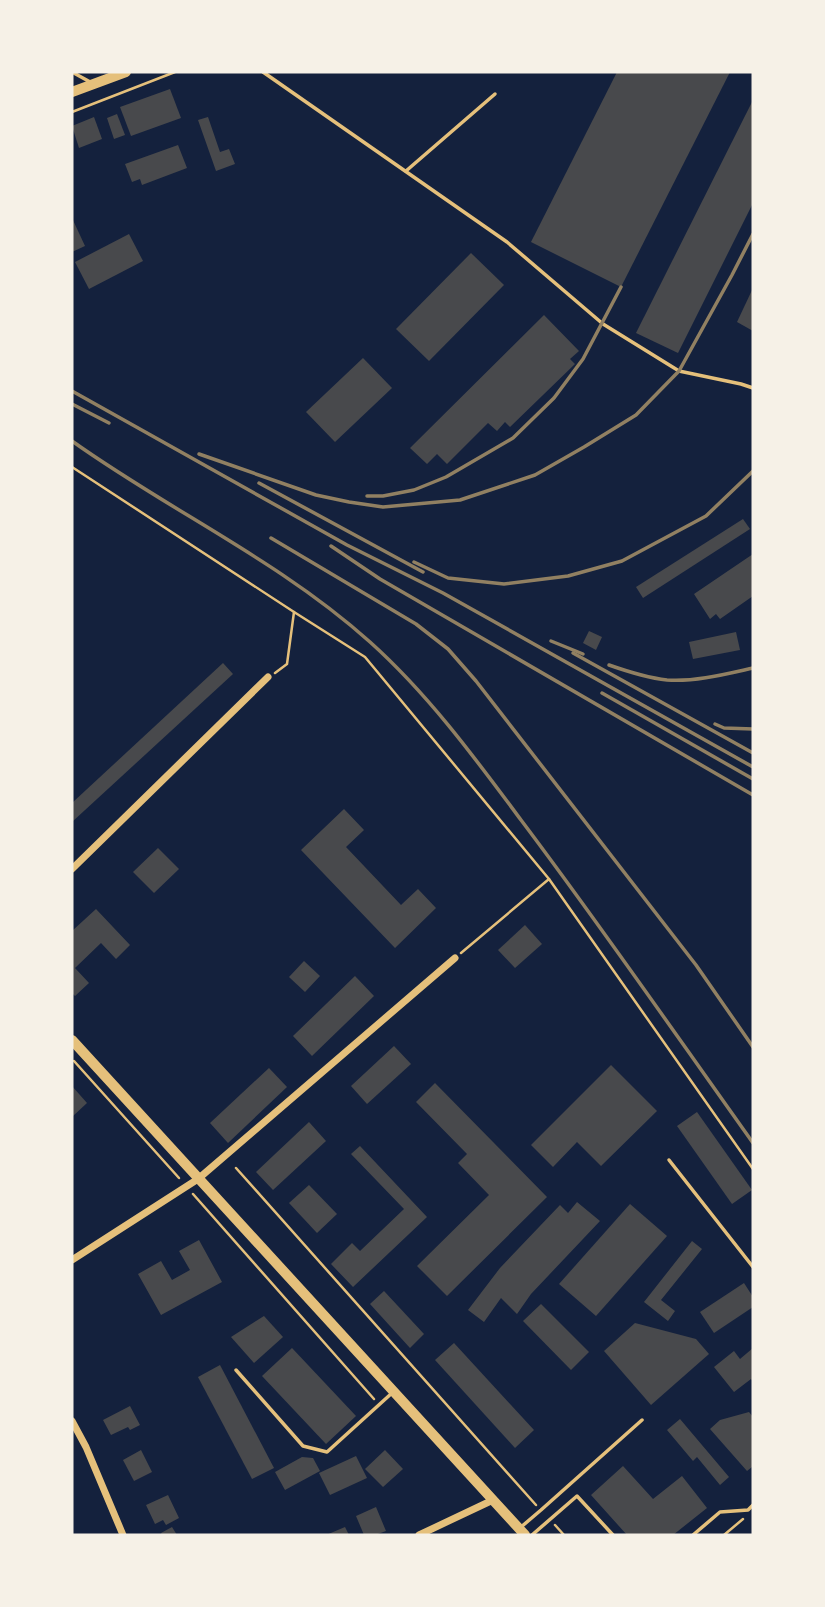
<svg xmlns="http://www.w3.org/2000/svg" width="825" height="1607" viewBox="0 0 825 1607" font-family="Mulish,sans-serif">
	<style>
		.building { fill: #48494c }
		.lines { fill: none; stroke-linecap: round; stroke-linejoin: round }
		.path { stroke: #e5c07b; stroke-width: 2.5 }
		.service { stroke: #e5c07b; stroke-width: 3.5 }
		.minor { stroke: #e5c07b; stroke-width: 7 }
		.secondary { stroke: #e5c07b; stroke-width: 10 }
		.primary { stroke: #e5c07b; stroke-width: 10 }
		.rail { stroke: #918062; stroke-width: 3.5 }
	</style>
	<rect width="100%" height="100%" fill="#14213d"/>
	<!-- building -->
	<g class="building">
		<path d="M617,72H730L621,287L531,242Z"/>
		<path d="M170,89L181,118L131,136L120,107Z"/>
		<path d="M753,100V203L678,353L636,333Z"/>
		<path d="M117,114L125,135L114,139L107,118Z"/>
		<path d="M94,117L102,139L79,148L72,126Z"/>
		<path d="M208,117L220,152L229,149L235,164L216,171L198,120Z"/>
		<path d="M178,145L187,168L142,185L140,179L132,182L125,164Z"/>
		<path d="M72,218L85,246L72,252Z"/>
		<path d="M129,234L143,261L89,289L75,262Z"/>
		<path d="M471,253L504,285L429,361L396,329Z"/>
		<path d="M753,288V331L737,322Z"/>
		<path d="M544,315L579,351L570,359L575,364L510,427L505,422L497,431L488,423L447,464L437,454L427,464L410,448Z"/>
		<path d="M363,358L392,388L335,442L306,412Z"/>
		<path d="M743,519L750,529L643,598L636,587Z"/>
		<path d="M753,554V596L720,619L716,614L710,619L694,594Z"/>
		<path d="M589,631L602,637L596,650L583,643Z"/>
		<path d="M736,632L740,650L693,659L689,642Z"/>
		<path d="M223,663L233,674L72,822V803Z"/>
		<path d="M344,809L364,830L346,847L401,905L418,889L436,908L395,948L301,850Z"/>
		<path d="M158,848L179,869L154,893L133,872Z"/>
		<path d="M96,909L130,945L116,959L101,943L75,968L89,983L75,996L72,993V931Z"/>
		<path d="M525,925L542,944L515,968L498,950Z"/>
		<path d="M304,961L320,976L305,992L289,977Z"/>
		<path d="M355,976L374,996L312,1056L293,1036Z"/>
		<path d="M394,1046L411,1064L367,1104L351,1086Z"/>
		<path d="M611,1065L657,1111L601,1166L577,1142L553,1167L531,1145Z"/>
		<path d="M269,1068L287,1087L228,1143L210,1123Z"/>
		<path d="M435,1083L547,1197L447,1296L417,1266L489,1195L458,1163L467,1154L416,1102Z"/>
		<path d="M72,1086L87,1103L72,1117Z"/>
		<path d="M697,1112L752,1190L732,1204L677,1126Z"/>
		<path d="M309,1122L326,1141L273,1190L256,1172Z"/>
		<path d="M360,1146L427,1217L353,1287L331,1264L352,1243L360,1251L404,1209L351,1154Z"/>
		<path d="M309,1185L337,1214L317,1233L289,1203Z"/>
		<path d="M577,1202L600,1221L531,1294L517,1314L501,1298L484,1322L468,1310L500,1268L560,1205L568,1213Z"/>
		<path d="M630,1204L667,1236L596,1316L559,1284Z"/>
		<path d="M199,1240L222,1282L161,1315L138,1274L161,1261L172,1280L190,1270L179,1251Z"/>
		<path d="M692,1241L702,1249L661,1300L675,1311L668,1321L644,1302Z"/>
		<path d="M744,1283L753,1297V1307L714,1333L700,1312Z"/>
		<path d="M384,1291L424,1334L410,1348L370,1304Z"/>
		<path d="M541,1304L589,1352L571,1370L523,1321Z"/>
		<path d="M264,1316L283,1337L254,1363L231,1337Z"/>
		<path d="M635,1323L696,1339L709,1354L651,1405L604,1351Z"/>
		<path d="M454,1343L534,1430L515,1448L435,1360Z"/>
		<path d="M292,1348L356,1416L326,1444L262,1376Z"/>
		<path d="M753,1348V1382L751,1379L734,1392L714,1367L734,1351L740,1359Z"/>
		<path d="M220,1365L274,1468L252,1479L198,1377Z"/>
		<path d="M130,1406L140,1425L130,1430L128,1427L111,1435L103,1420Z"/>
		<path d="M749,1412L753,1417V1469L752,1467L747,1471L710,1429L720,1420Z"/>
		<path d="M680,1419L729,1477L720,1485L697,1457L693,1461L667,1430Z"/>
		<path d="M141,1450L152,1472L134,1481L123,1460Z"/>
		<path d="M385,1450L403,1469L383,1487L365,1469Z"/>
		<path d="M356,1456L367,1478L330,1495L319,1473Z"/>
		<path d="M302,1457L313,1458L320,1471L285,1490L275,1472Z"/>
		<path d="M623,1466L653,1499L682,1476L707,1508L673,1535H627L591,1495Z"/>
		<path d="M168,1495L179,1518L166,1525L163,1520L155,1524L146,1505Z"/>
		<path d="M376,1507L386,1531L375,1535H364L356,1516Z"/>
		<path d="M172,1527L177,1535H162L161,1533Z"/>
		<path d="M345,1527L349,1535H326Z"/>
	</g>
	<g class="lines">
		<!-- path -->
		<g class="path">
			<path d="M72,112L175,72"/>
			<path d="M72,467L294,612"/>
			<path d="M275,673L287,664L294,612L365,657L549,879"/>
			<path d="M461,953L549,879L753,1169"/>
			<path d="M74,1061L179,1178"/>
			<path d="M236,1168L536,1505"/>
			<path d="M193,1194L374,1399"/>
			<path d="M555,1525L564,1535"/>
			<path d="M724,1535L743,1519"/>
		</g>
		<!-- service -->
		<g class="service">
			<path d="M72,72L92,83"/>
			<path d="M263,72L507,242L603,324L679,371L741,384L753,388"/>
			<path d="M406,171L495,94"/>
			<path d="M669,1160L753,1267"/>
			<path d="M236,1370L303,1446L327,1452L392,1393"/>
			<path d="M521,1527L541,1510L642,1420"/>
			<path d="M532,1535L577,1496L613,1535"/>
			<path d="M693,1535L720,1512L748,1510L753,1505"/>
		</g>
		<!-- minor -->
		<g class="minor">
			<path d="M72,869L268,677"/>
			<path d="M72,1260L198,1179L455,958"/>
			<path d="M72,1421L86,1447L123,1535"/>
			<path d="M419,1535L493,1500"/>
		</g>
		<!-- secondary -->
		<path class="secondary" d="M72,1040L525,1535"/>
		<!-- primary -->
		<path class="primary" d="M72,92L126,72"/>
		<!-- rail -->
		<g class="rail">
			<path d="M72,391L347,545L443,593L753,767"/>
			<path d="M72,404L109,423"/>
			<path d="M72,441C170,511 280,561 370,642C428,694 475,758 521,820C601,926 676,1035 753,1143"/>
			<path d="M199,454L316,495L349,502L383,507L460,500L535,475L584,447L636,415L679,371L732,275L753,234"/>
			<path d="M259,483L423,572"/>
			<path d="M367,496H383L414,490L446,477L513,438L554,398L583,359L621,287"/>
			<path d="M271,538L416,624L448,649L476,681L696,965L753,1047"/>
			<path d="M331,546L380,579L753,795"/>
			<path d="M414,562L448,578L504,584L568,576L622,561L706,516L753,471"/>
			<path d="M551,641L583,654"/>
			<path d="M573,653L753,753"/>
			<path d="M609,665C626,671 649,678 667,680C695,682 726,674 753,668"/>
			<path d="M602,693L753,779"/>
			<path d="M715,724L724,728L753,729"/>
		</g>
	</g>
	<!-- border -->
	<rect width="825" height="1607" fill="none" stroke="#f6f1e7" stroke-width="147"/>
</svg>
